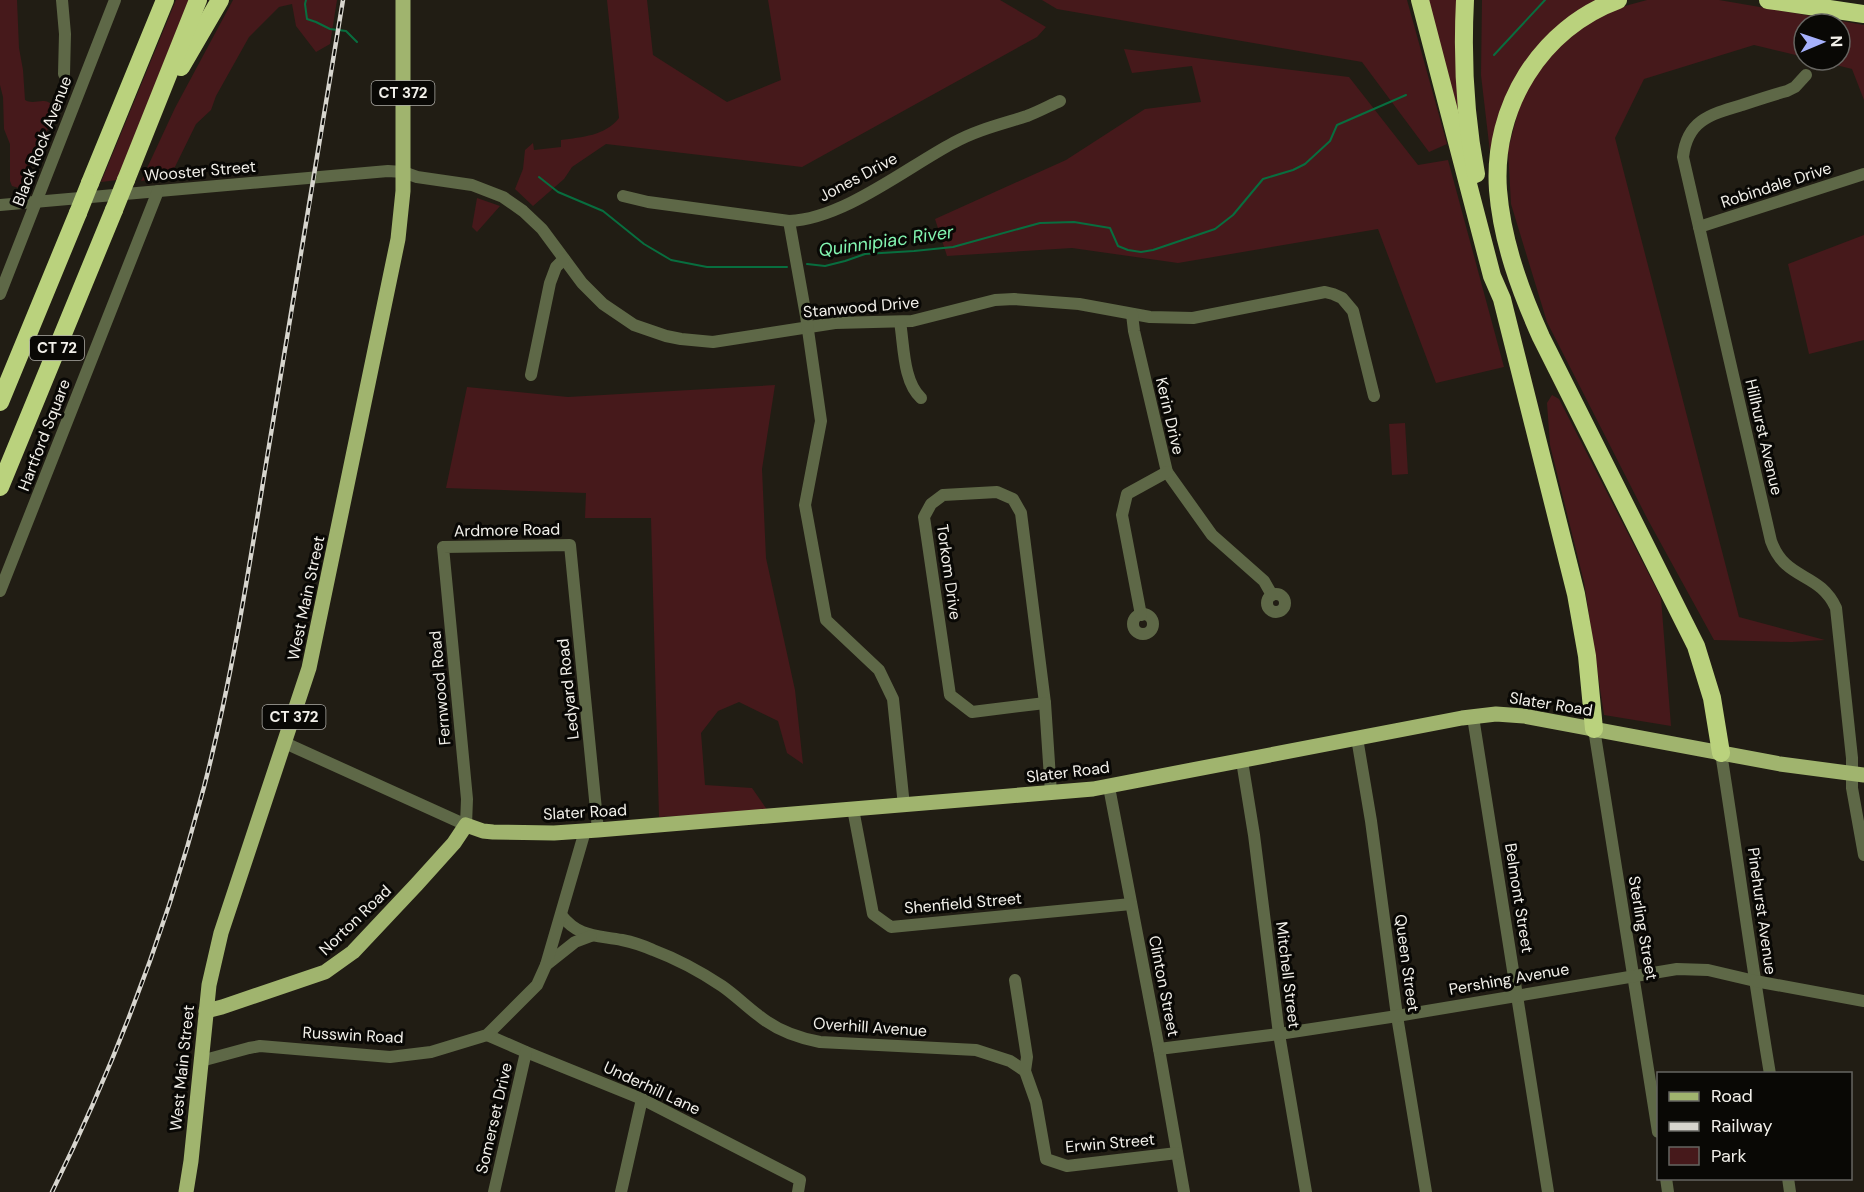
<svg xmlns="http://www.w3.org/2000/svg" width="1864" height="1192" viewBox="0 0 1864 1192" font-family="'DM Sans',sans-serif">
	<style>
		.green { fill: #46191b }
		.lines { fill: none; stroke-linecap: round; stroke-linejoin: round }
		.stream { stroke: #086e3f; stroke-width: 2 }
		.minor { stroke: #5e6847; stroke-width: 12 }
		.major { stroke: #a0b46e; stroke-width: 15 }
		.highway { stroke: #bad27d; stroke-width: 18 }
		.rail-casing { stroke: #d7d5ce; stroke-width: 4.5 }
		.rail { stroke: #090805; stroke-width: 2; stroke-dasharray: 7; stroke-linecap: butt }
		.highway-bridge { stroke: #bad27d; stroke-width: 18 }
		.labels { text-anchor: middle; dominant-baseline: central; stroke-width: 6; stroke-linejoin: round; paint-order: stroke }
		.shield { fill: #090805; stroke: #acaaa5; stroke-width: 1.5 }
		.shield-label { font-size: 15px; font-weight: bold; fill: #f2f0ea }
		.street-label { font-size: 16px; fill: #f2f0ea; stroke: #090805 }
		.water-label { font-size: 18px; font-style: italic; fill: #83f6b1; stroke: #090805 }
	</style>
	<rect width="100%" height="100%" fill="#211d14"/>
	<!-- green -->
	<g class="green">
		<path d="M0,0H17L19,48L23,70L25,100C35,106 45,95 54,107L50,124L32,164L27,187L22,189L12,186L10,181V144L4,129L3,97L0,85Z"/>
		<path d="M176,0H193L118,180L101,182Z"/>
		<path d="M233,0H337L330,44L316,52L296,26L292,4L279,7L249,37L216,96L211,110L196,124L170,177L141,181L175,108Z"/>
		<path d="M607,0H647L653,55L727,102L781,80L768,0H1000L1046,27L1037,37L802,167L606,144L572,167L564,179L533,206L515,189L523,169L525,150L533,143L534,150L561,147V140C582,137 605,136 619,118Z"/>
		<path d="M1042,0H1407L1447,144L1429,152L1362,62L1057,9Z"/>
		<path d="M1426,0H1459L1468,157Z"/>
		<path d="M1482,0H1602L1553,32L1493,152H1490L1481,75Z"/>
		<path d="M1647,0H1719L1864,25V100L1852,69L1816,60H1840V24H1804V57L1754,45L1644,79L1615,138L1739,617L1825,640L1792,642L1714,640L1648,520L1547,322L1511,204L1508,150L1521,100L1546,54L1588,21L1614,9Z"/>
		<path d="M1124,49L1349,77L1418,165L1448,160L1504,367L1436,383L1378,229L1178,263L1072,248L947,256L935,219L1066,160L1145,109L1201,102L1192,66L1132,73Z"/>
		<path d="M477,198L500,206L477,232L472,227Z"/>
		<path d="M1864,235V340L1809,354L1788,264Z"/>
		<path d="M775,385L762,469L766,558L795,690L803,764L787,753L778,721L739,702L718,711L701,733L705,785L752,788L768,811L659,817L651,518H585L586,493L446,488L467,387L568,397Z"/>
		<path d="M1552,395L1559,399L1661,598L1671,726L1604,715L1584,582L1550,445L1547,403Z"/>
		<path d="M1405,423L1408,474L1392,475L1389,424Z"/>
	</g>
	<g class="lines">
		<!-- stream -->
		<g class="stream">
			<path d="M306,0L305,4L307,19L316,22L330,29L346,31L357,42"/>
			<path d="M1494,55L1545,0"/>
			<path d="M539,177L558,192L603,211L644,244L671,260L707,267H787"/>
			<path d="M807,264L825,266L845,261L865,254L914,251L953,247L1040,223L1074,222L1110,228L1118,246L1128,250L1141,252L1153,250L1215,229L1233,215L1263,179L1293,170L1305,164L1330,141L1337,125L1406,95"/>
		</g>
		<!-- minor -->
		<g class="minor">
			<path d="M62,0L65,34L64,74"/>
			<path d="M1806,75L1795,87L1787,91C1772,95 1757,100 1742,105C1711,114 1687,120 1683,157L1771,541C1786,582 1819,571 1836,608L1852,758V788L1864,855"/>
			<path d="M623,196L648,202L789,221C843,219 906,168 953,143C976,130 1002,124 1027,116C1038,112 1049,106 1060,101"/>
			<path d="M0,205L388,171L403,172L417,177L472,185L503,197L523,211L542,229L582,283L603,304L634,325L666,336L681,339L713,342L835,323L912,321L995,300L1014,299L1079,304L1150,317L1193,318L1325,292L1333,294L1342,298L1353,311L1374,396"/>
			<path d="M789,221L806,316L821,421L805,505L826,620L879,670L893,699L904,806"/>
			<path d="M1699,227L1864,174"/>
			<path d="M0,294L115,0"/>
			<path d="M1132,314L1134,331L1167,472L1212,535L1264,581L1272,595"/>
			<path d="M900,322C904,345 903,382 921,398"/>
			<path d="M531,375L550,283L556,267L564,259"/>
			<path d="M997,492L1013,499L1021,513L1045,703L972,712L950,695L924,517L931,504L943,495Z"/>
			<path d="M0,591L158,191"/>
			<circle cx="1276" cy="603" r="9"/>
			<circle cx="1143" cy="624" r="10"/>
			<path d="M1141,615L1122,515L1127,494L1167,472"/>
			<path d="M1045,703L1051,793"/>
			<path d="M1473,717L1548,1192"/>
			<path d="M1594,729L1658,1132"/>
			<path d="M1357,738L1371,821L1397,1016L1426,1192"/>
			<path d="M285,743L466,825L467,799L443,547L570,545L598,830"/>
			<path d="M1721,753C1738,860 1752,967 1770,1074"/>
			<path d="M1242,761L1254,835L1279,1034L1306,1192"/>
			<path d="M1109,787L1159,1049L1184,1192"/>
			<path d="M853,809L873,914L891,927L1131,904"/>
			<path d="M561,915C579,938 597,935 622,940C632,942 644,946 653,950C677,959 701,972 722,986C735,995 746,1006 758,1015C776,1030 798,1038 820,1042L976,1050L1010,1061L1025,1071"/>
			<path d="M546,965L575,942L591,936"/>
			<path d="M1015,980L1027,1057L1025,1071L1036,1102L1046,1159L1067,1166L1177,1153"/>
			<path d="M487,1035L526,1052L642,1099L800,1180L798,1192"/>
			<path d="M1159,1049L1279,1034L1397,1016L1677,969L1708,970L1755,981L1864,1001"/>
			<path d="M201,1061L249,1048L260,1046L390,1057L431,1052L487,1035L537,985L546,965L585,831"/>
			<path d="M1666,1178L1668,1192"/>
			<path d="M1788,1178L1790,1192"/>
			<path d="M494,1192L526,1052"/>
			<path d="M621,1192L642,1099"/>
		</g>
		<!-- major -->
		<g class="major">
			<path d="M206,1011L222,1007L325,972L353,952L417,884L454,843L466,825L483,831L493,832L554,833L598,830L1093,789L1462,718L1496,714L1524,716L1780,764L1864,775"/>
			<path d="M186,1192L191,1161L209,985L221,933L309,668L398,239L403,191V0"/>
		</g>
		<!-- highway -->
		<g class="highway">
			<path d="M1420,0L1492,276L1502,299L1576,594L1587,656L1594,729"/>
			<path d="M1465,0C1462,58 1465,117 1476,174"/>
			<path d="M1618,0C1541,28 1492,107 1498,190C1502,241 1520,290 1541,337L1696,646L1712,698L1721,753"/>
			<path d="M1768,0L1864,14"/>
			<path d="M181,67L220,0"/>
			<path d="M126,180L198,0"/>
			<path d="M90,183L165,0"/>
			<path d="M0,402L78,213"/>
			<path d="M0,487L114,210"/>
		</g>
		<defs>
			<path id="rail" d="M52,1192C116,1062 167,927 204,787C232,679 249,568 267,458C293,306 318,153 343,0"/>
		</defs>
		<!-- rail casing -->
		<use href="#rail" class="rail-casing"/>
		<!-- rail -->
		<use href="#rail" class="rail"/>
		<!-- highway-bridge -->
		<g class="highway-bridge">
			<path d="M114,210L126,180"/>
			<path d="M78,213L90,183"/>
		</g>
	</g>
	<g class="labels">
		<!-- shield labels -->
		<g class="shield">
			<rect x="371.5" y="81" width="63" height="24" rx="4.5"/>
			<rect x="30" y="336" width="54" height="24" rx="4.5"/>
			<rect x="262.5" y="705" width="63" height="24" rx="4.5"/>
		</g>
		<g class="shield-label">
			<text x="403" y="93">CT 372</text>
			<text x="57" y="348">CT 72</text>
			<text x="294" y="717">CT 372</text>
		</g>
		<!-- street labels -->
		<g class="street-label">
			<text transform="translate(42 141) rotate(-69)">Black Rock Avenue</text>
			<text transform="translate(200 171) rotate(-5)">Wooster Street</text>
			<text transform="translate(858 177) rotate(-28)">Jones Drive</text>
			<text transform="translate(1776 185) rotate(-18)">Robindale Drive</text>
			<text transform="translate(861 307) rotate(-5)">Stanwood Drive</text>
			<text transform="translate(1170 416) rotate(77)">Kerin Drive</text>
			<text transform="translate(44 435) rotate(-69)">Hartford Square</text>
			<text transform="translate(1764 437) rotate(77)">Hillhurst Avenue</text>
			<text transform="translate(507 530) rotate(-1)">Ardmore Road</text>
			<text transform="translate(949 572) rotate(82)">Torkom Drive</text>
			<text transform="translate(306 598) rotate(-78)">West Main Street</text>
			<text transform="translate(440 688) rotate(-95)">Fernwood Road</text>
			<text transform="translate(568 689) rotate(-96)">Ledyard Road</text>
			<text transform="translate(1551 704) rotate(9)">Slater Road</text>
			<text transform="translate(1068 772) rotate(-7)">Slater Road</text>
			<text transform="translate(585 812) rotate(-3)">Slater Road</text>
			<text transform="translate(1519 898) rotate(81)">Belmont Street</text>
			<text transform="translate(963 903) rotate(-5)">Shenfield Street</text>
			<text transform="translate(1762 911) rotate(82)">Pinehurst Avenue</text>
			<text transform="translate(355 920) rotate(-44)">Norton Road</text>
			<text transform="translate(1643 928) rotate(80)">Sterling Street</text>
			<text transform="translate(1407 963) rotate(82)">Queen Street</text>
			<text transform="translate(1288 975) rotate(83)">Mitchell Street</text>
			<text transform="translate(1509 979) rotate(-10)">Pershing Avenue</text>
			<text transform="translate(1164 986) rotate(79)">Clinton Street</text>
			<text transform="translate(870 1027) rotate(4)">Overhill Avenue</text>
			<text transform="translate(353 1035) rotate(3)">Russwin Road</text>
			<text transform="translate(182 1068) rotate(-84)">West Main Street</text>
			<text transform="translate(652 1088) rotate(25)">Underhill Lane</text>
			<text transform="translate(494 1118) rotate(-77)">Somerset Drive</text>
			<text transform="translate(1110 1143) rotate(-5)">Erwin Street</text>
		</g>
		<!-- water labels -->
		<g class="water-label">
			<text transform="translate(886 241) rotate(-8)">Quinnipiac River</text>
		</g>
	</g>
	<!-- legend -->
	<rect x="1657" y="1072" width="195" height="108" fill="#090805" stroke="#666561" stroke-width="1.5"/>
	<rect x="1669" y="1092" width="30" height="9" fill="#a0b46e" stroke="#666561" stroke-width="1.5"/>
	<text x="1711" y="1102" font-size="18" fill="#f2f0ea">Road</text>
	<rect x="1669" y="1122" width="30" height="9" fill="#d7d5ce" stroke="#666561" stroke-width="1.5"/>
	<text x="1711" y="1132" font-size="18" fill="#f2f0ea">Railway</text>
	<rect x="1669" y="1147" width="30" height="18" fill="#46191b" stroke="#666561" stroke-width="1.5"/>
	<text x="1711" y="1162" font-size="18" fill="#f2f0ea">Park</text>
	<!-- north arrow -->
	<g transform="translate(1822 42) rotate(88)"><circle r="28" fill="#090805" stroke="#666561" stroke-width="1.5"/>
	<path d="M0-4.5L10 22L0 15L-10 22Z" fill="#a6b1fc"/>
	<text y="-9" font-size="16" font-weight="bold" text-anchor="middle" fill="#f2f0ea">N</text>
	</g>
</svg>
